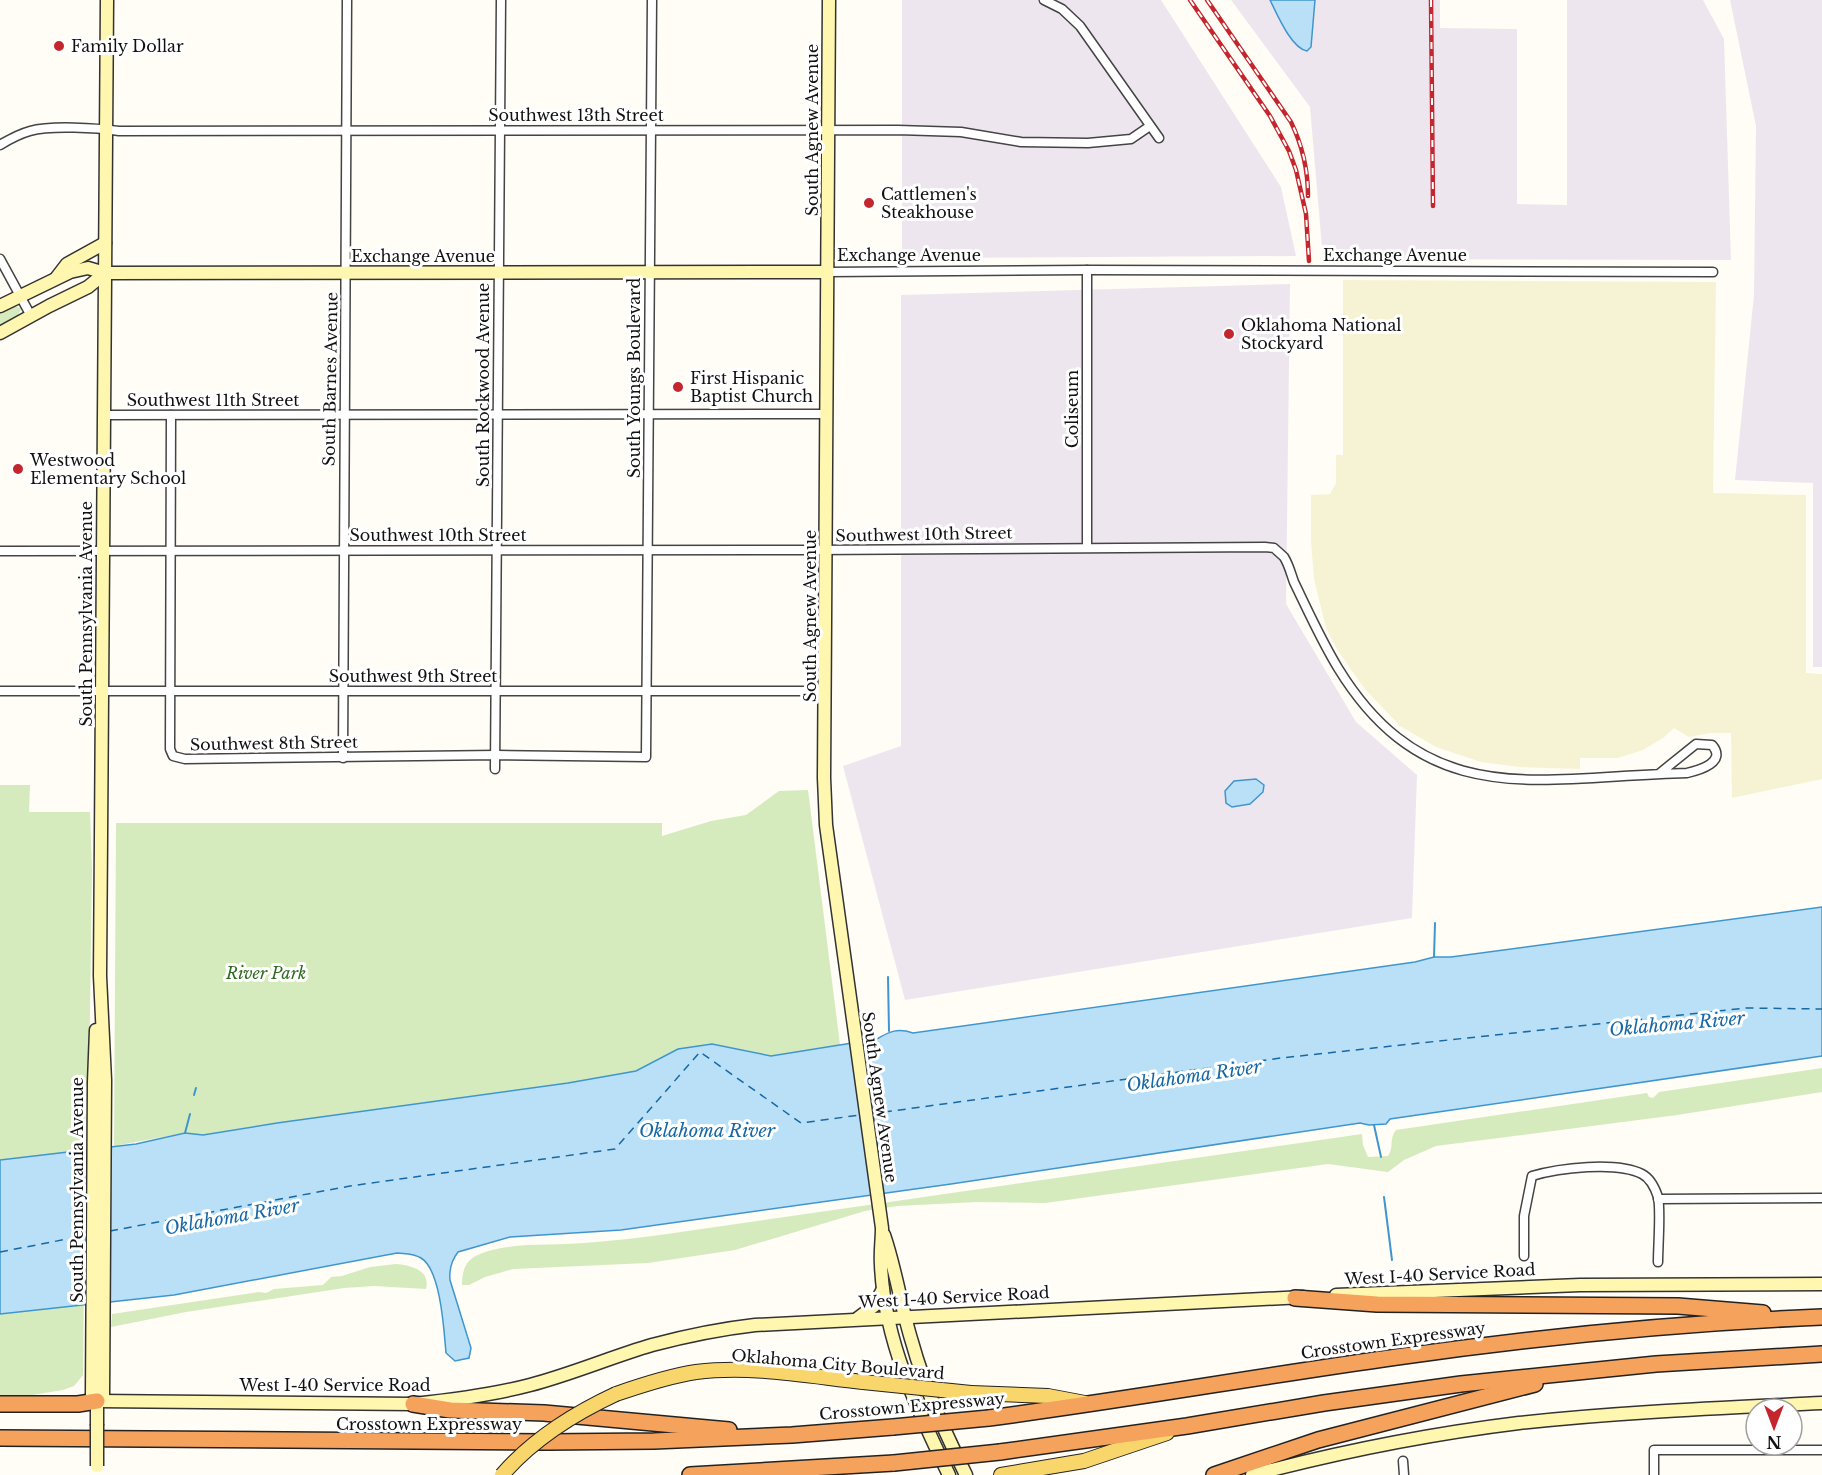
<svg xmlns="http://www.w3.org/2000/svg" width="1822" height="1475" viewBox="0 0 1822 1475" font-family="'Libre Baskerville',serif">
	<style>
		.industrial { fill: #eee6ef }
		.farmland { fill: #f6f3d4 }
		.green { fill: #d5ebbd }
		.water { fill: #b9e0f7; stroke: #3f96cf; stroke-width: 1.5 }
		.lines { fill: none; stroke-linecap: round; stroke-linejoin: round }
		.stream { stroke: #3f96cf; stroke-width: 2 }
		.ferry { stroke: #1768a6; stroke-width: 1.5; stroke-dasharray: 8 6; stroke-linecap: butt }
		.minor-casing { stroke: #444; stroke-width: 11 }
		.secondary-casing { stroke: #333; stroke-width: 15 }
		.primary-casing { stroke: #222; stroke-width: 16 }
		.motorway-casing { stroke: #222; stroke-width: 18 }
		.minor { stroke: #fff; stroke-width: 8 }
		.secondary { stroke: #fff6b0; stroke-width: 12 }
		.primary { stroke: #f9d66b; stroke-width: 14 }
		.motorway { stroke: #f5a25d; stroke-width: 15 }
		.rail-casing { stroke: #c4262e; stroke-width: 4.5 }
		.rail { stroke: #fff; stroke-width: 2; stroke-dasharray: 7; stroke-linecap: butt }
		.secondary-bridge-casing { stroke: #333; stroke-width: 15; stroke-linecap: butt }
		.primary-bridge-casing { stroke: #222; stroke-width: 16; stroke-linecap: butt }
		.motorway-bridge-casing { stroke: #222; stroke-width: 18; stroke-linecap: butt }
		.secondary-bridge { stroke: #fff6b0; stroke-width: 12 }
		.primary-bridge { stroke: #f9d66b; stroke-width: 14 }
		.motorway-bridge { stroke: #f5a25d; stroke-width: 15 }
		.poi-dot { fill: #c4262e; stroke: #fff; stroke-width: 2 }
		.labels { text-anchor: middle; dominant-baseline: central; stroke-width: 6; stroke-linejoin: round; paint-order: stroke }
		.poi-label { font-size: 16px; fill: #111; stroke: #fff; text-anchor: start }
		.street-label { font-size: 16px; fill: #111; stroke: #fff }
		.park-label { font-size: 16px; font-style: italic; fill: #2f6b1f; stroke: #fff }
		.water-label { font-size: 18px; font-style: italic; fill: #1768a6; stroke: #fff }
	</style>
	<rect width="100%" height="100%" fill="#fffdf5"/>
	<!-- industrial -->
	<g class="industrial">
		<path d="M902,0H1161L1281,187L1296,256L902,258Z"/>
		<path d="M1231,0H1440V28L1517,29V204L1567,205V0H1703L1724,39L1731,260L1323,259L1310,107Z"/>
		<path d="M1730,0H1822V667H1813V483L1735,480L1754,295L1756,126Z"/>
		<path d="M1290,284L1286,604L1356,722L1417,775L1412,918L905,1000L843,766L901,746V295Z"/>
	</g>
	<!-- farmland -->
	<path class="farmland" d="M1343,280L1716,282L1713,493L1806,495V673L1822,674V779L1732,798L1731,733H1710L1689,737L1674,728L1663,738L1643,750L1618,758H1580V769L1519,767L1481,762L1436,747L1400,726L1364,688L1338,651L1326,628L1314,579L1311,541V495L1330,494L1336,483V455H1343Z"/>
	<!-- green -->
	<g class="green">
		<path d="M11,306L22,308L17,316L0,328V311Z"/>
		<path d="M0,785H30L29,812H90L92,870L89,1082L86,1085L83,1375L74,1386L63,1390L26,1396L0,1395Z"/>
		<path d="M808,790L840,1045L771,1056L712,1044L678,1049L636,1071L568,1083L277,1123L203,1135L185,1133L114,1146L116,823H662V836L711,821L746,815L779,791Z"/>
		<path d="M1822,1068V1092L1677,1115L1436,1146L1404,1160L1388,1172L1328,1164L1045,1203L977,1202L897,1206L865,1211L735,1250L648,1263L513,1269L485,1277L469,1285H462C462,1274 464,1263 474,1257C502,1241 552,1246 584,1243C611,1241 639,1238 667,1234L1362,1134L1363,1145L1368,1157L1388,1156C1394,1148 1389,1138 1396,1130L1647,1093L1649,1097L1653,1098L1659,1092Z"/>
		<path d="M396,1264C410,1265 431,1270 426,1289L374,1286L344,1288L186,1312L111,1327L112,1314L259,1292L266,1293L274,1289L323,1285L331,1277L342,1276L370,1267Z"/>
	</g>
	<!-- water -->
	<g class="water">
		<path d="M1270,0H1315L1311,47L1307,51C1291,48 1277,14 1270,0Z"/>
		<path d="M1256,779L1264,785L1263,792L1250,804L1232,807L1226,803L1225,791L1234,781Z"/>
		<path d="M1822,907V1056L1390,1119L1386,1124L1369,1125L1360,1123L951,1184L621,1230L510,1237L458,1252C451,1261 449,1269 450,1280L471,1348L469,1358L455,1361L446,1353C444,1331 441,1270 421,1258C413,1253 405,1254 397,1253L174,1295L0,1314V1160L136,1144L185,1133L203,1135L277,1123L568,1083L636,1071L678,1049L712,1044L771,1056L877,1039C890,1031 898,1028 913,1033L1415,962L1434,957H1451Z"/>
	</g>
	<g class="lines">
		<!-- stream -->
		<g class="stream">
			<path d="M1434,957L1435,923"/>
			<path d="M888,977L889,1031"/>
			<path d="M194,1095L196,1088"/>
			<path d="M1374,1125L1381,1157"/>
			<path d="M185,1133L190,1114"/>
			<path d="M1384,1197L1392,1260"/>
		</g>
		<!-- ferry -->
		<g class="ferry">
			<path d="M870,1114L1281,1058L1746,1008L1822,1009"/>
			<path d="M110,1231L350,1186L615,1149L700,1052L801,1123L860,1115"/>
			<path d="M0,1252L88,1235"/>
		</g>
		<defs>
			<g id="minor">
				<path d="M1044,0L1062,9L1080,26L1159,138"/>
				<path d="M0,145C10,139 19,134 30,131C51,125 97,128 119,131L898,130L961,132L1021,142L1088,143L1131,139L1150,126"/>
				<path d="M0,259L31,316"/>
				<path d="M1087,270V547"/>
				<path d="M827,272L1087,270L1713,272"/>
				<path d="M103,415L827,414"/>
				<path d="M171,415L170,749L173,756L185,759L497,755L646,757L652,0"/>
				<path d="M0,551L810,550L1265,547L1274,548L1284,557C1289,565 1291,574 1294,582C1308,611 1321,640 1338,668C1428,815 1544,776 1687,773C1700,770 1727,762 1712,745L1696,744L1660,773"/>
				<path d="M0,691H826"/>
				<path d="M343,758L347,0"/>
				<path d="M495,769L501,0"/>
				<path d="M1658,1199L1822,1198"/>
				<path d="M1524,1256V1216L1532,1176C1559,1168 1616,1161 1642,1174C1650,1178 1655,1188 1658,1197C1661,1210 1658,1246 1658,1262"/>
				<path d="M1403,1461L1404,1475"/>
				<path d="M1654,1475V1450H1822"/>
			</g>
			<g id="secondary">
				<path d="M829,0L824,778L826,825L882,1228C882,1240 880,1253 881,1265C884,1340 917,1409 949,1475"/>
				<path d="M57,277L67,264L105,243"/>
				<path d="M0,306L70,272L88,268L105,273L827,272"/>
				<path d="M0,333L49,306L88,287L105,273"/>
				<path d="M96,1030L94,1082L92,1396L97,1401"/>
				<path d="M884,1235C896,1270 901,1307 912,1342C925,1389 945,1432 966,1475"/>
				<path d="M1336,1295L1580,1285L1822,1284"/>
				<path d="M858,1318L874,1306L883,1289"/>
				<path d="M97,1401L413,1404C453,1400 492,1395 530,1385C572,1374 611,1357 652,1345C686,1336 720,1329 755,1325L1303,1297"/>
				<path d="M97,1424V1401L103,1395L105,1080L100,976L107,0"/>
				<path d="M1252,1475C1339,1452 1429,1434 1519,1423C1619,1412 1721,1408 1822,1403"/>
			</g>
			<g id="primary">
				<path d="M971,1393L1048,1396L1085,1403"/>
				<path d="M616,1394C642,1385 669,1376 696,1372C752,1365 808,1376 863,1382"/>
				<path d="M1001,1475L1084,1461L1167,1433"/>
			</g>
			<g id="motorway">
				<path d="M1295,1298L1377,1304L1678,1306L1763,1313"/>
				<path d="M0,1404H78L97,1401"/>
				<path d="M413,1404L450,1410L544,1413L729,1430"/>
				<path d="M989,1418C1126,1400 1261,1376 1397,1357C1538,1337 1680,1323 1822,1317"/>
				<path d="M0,1438L548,1442L654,1441L792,1435L893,1427"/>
				<path d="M1000,1452L1187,1426L1324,1403L1461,1384L1656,1364L1822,1354"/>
				<path d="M690,1475L894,1463"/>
				<path d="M1214,1475L1318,1440L1535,1384"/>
			</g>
		</defs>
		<!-- minor casing -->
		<use href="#minor" class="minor-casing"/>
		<!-- secondary casing -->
		<use href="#secondary" class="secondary-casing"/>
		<!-- primary casing -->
		<use href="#primary" class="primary-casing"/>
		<!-- motorway casing -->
		<use href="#motorway" class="motorway-casing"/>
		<!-- minor -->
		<use href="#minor" class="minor"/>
		<!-- secondary -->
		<use href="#secondary" class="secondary"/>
		<!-- primary -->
		<use href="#primary" class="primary"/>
		<!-- motorway -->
		<use href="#motorway" class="motorway"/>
		<defs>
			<g id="rail">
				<path d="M1190,0L1270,116L1289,151L1296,170L1306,214L1309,261"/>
				<path d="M1207,0L1291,122C1303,147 1308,169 1308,196"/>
				<path d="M1431,0L1433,206"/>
			</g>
		</defs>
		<!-- rail casing -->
		<use href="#rail" class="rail-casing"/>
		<!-- rail -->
		<use href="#rail" class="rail"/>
		<defs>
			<path id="secondary-bridge" d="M97,1466V1424"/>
			<g id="primary-bridge">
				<path d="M863,1382L971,1393"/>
				<path d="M502,1475C533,1439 573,1414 616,1394"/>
			</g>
			<g id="motorway-bridge">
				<path d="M893,1427L989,1418"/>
				<path d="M894,1463L1000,1452"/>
			</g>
		</defs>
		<!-- secondary-bridge casing -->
		<use href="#secondary-bridge" class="secondary-bridge-casing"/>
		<!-- primary-bridge casing -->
		<use href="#primary-bridge" class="primary-bridge-casing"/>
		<!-- motorway-bridge casing -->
		<use href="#motorway-bridge" class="motorway-bridge-casing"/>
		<!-- secondary-bridge -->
		<use href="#secondary-bridge" class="secondary-bridge"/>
		<!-- primary-bridge -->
		<use href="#primary-bridge" class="primary-bridge"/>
		<!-- motorway-bridge -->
		<use href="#motorway-bridge" class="motorway-bridge"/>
	</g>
	<!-- markers -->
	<g class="poi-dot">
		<circle cx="59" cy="46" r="6"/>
		<circle cx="869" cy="203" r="6"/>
		<circle cx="1229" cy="334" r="6"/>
		<circle cx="678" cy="387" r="6"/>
		<circle cx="18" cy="469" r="6"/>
	</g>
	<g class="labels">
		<!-- poi labels -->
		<g class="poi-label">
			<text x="71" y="46">Family Dollar</text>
			<text x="881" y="194">Cattlemen's<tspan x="881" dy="18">Steakhouse</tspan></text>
			<text x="1241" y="325">Oklahoma National<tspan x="1241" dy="18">Stockyard</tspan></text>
			<text x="690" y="378">First Hispanic<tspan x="690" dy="18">Baptist Church</tspan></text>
			<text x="30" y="460">Westwood<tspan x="30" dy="18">Elementary School</tspan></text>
		</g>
		<!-- street labels -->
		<g class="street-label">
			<text x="576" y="115">Southwest 13th Street</text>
			<text transform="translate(812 130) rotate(-90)">South Agnew Avenue</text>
			<text x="909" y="255">Exchange Avenue</text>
			<text x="1395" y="255">Exchange Avenue</text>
			<text x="423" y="256">Exchange Avenue</text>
			<text transform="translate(634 378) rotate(-90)">South Youngs Boulevard</text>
			<text transform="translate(330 379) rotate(-89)">South Barnes Avenue</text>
			<text transform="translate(483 385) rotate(-90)">South Rockwood Avenue</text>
			<text x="213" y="400">Southwest 11th Street</text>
			<text transform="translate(1072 409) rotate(-90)">Coliseum</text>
			<text transform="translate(924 534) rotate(-1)">Southwest 10th Street</text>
			<text x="438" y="535">Southwest 10th Street</text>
			<text transform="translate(86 614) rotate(-90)">South Pennsylvania Avenue</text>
			<text transform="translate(810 616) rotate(-90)">South Agnew Avenue</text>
			<text x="413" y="676">Southwest 9th Street</text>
			<text transform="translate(274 743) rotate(-1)">Southwest 8th Street</text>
			<text transform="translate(880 1097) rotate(82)">South Agnew Avenue</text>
			<text transform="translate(77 1190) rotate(-90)">South Pennsylvania Avenue</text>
			<text transform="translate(1440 1274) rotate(-3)">West I-40 Service Road</text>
			<text transform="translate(954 1297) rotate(-3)">West I-40 Service Road</text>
			<text transform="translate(1393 1340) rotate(-8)">Crosstown Expressway</text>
			<text transform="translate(838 1364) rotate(5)">Oklahoma City Boulevard</text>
			<text x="335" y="1385">West I-40 Service Road</text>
			<text transform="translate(912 1406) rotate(-5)">Crosstown Expressway</text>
			<text x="429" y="1424">Crosstown Expressway</text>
		</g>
		<!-- park labels -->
		<g class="park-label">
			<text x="266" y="973">River Park</text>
		</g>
		<!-- water labels -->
		<g class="water-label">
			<text transform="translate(1677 1024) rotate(-5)">Oklahoma River</text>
			<text transform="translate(1194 1076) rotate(-8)">Oklahoma River</text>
			<text x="707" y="1131">Oklahoma River</text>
			<text transform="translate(232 1217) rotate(-10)">Oklahoma River</text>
		</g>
	</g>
	<!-- north arrow -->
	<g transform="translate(1774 1427) rotate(180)"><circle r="28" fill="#ffffff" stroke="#a0a0a0" stroke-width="1.5"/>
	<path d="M0-4.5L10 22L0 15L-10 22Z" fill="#c4262e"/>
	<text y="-9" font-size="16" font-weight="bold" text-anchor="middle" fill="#111111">N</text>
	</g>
</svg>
